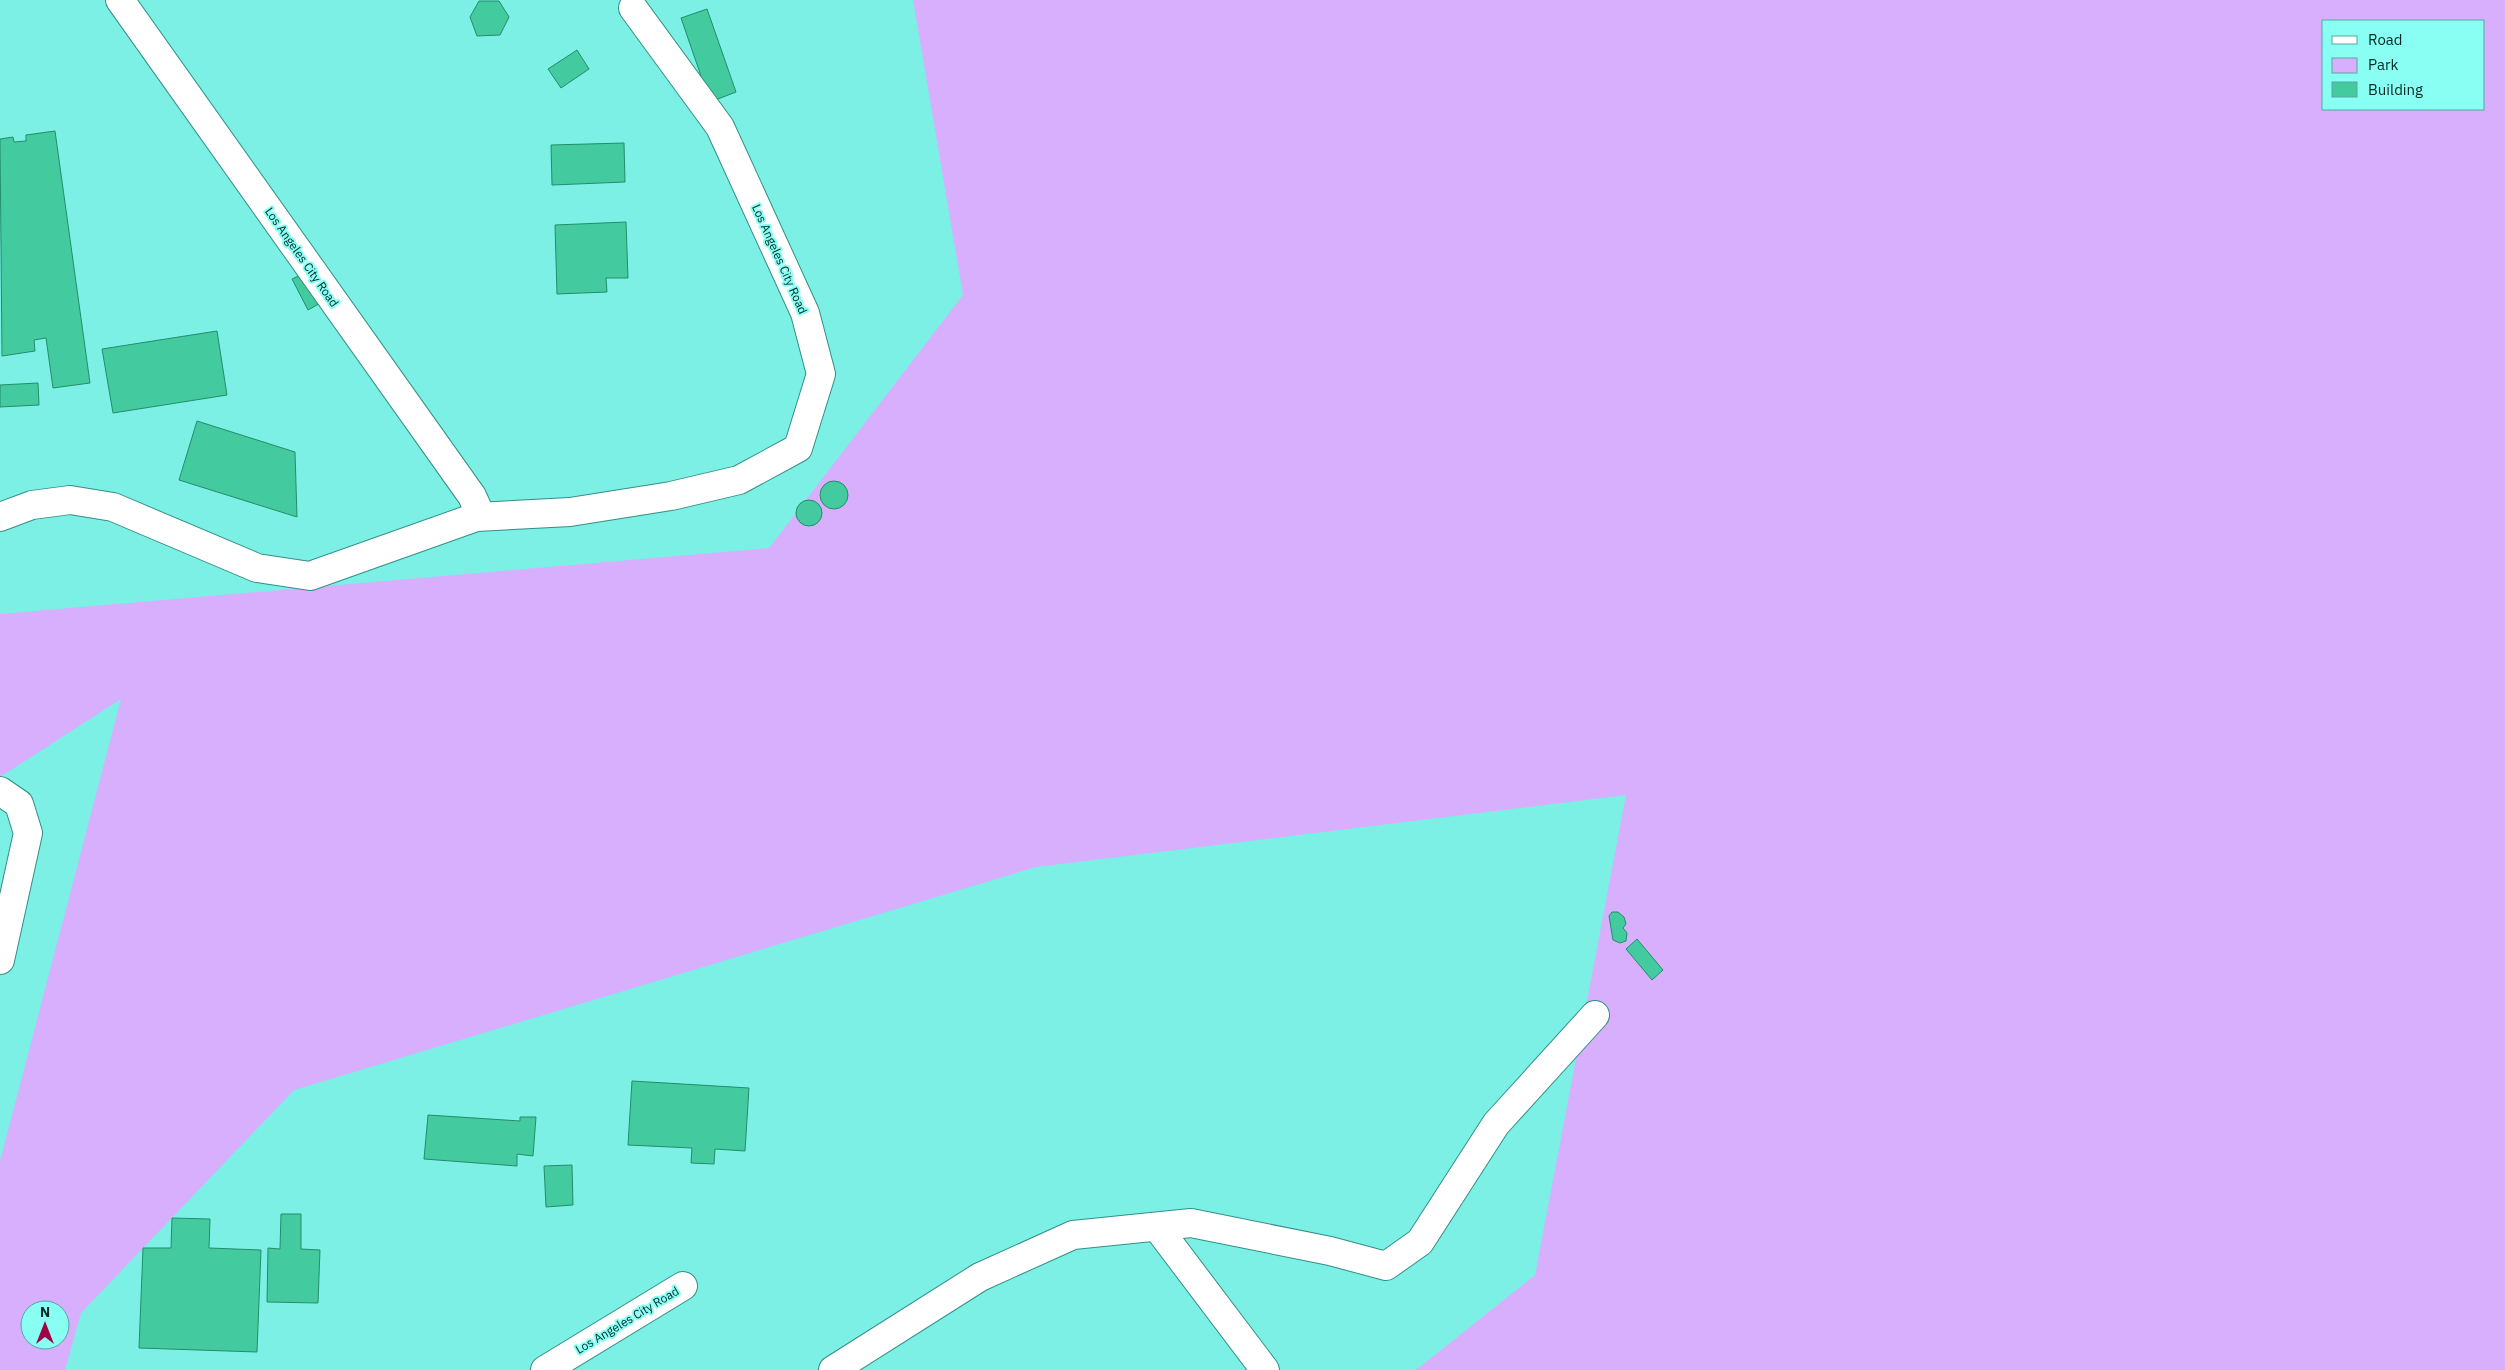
<svg xmlns="http://www.w3.org/2000/svg" width="2505" height="1370" viewBox="0 0 2505 1370" font-family="'IBM Plex Sans',sans-serif">
	<style>
		.green { fill: #d7affd; fill-rule: evenodd }
		.building { fill: #44ca9f; stroke: #228d6d }
		.lines { fill: none; stroke-linecap: round; stroke-linejoin: round }
		.minor-casing { stroke: #338f87; stroke-width: 30 }
		.minor { stroke: #fff; stroke-width: 28 }
		.labels { text-anchor: middle; dominant-baseline: central; stroke-width: 4; stroke-linejoin: round; paint-order: stroke }
		.street-label { font-size: 12px; fill: #022926; stroke: #89fef3 }
	</style>
	<rect width="100%" height="100%" fill="#7cf0e5"/>
	<!-- green -->
	<path class="green" d="M913,0H2505V1370H1416L1535,1275L1626,795L1036,867L294,1090L81,1313L65,1370H0V1161L121,699L0,777V614L769,548L963,295ZM2324,21H2484V109H2324ZM30,1310H60V1340H30Z"/>
	<!-- building -->
	<g class="building">
		<path d="M479,1H499L509,17L500,35L477,36L470,17Z"/>
		<path d="M707,9L736,92L710,102L681,18Z"/>
		<path d="M577,50L589,69L561,88L548,69Z"/>
		<path d="M55,131L90,383L53,388L46,338L34,340L35,351L2,356L0,139L13,137L14,142L26,141V135Z"/>
		<path d="M624,143L625,182L552,185L551,145Z"/>
		<path d="M626,222L628,278H606L607,292L557,294L555,225Z"/>
		<path d="M309,271L324,301L308,310L292,279Z"/>
		<path d="M217,331L227,395L113,413L102,349Z"/>
		<path d="M38,383L39,405L0,407V385Z"/>
		<path d="M197,421L295,452L297,517L179,480Z"/>
		<circle cx="834" cy="495" r="14"/>
		<circle cx="809" cy="513" r="13"/>
		<path d="M1612,912H1618L1624,917L1626,924L1623,928L1627,933L1626,941L1620,943L1613,940L1609,916Z"/>
		<path d="M1637,939L1663,970L1652,980L1626,949Z"/>
		<path d="M632,1081L749,1088L745,1151L715,1149L714,1164L691,1163L692,1148L628,1145Z"/>
		<path d="M428,1115L520,1121V1117H536L533,1156L517,1154V1166L424,1159Z"/>
		<path d="M572,1165L573,1205L546,1207L544,1166Z"/>
		<path d="M281,1214H301V1249L320,1250L318,1303L267,1302L268,1248L280,1249Z"/>
		<path d="M172,1218L210,1219L209,1248L261,1250L257,1352L139,1348L143,1248H171Z"/>
	</g>
	<g class="lines">
		<defs>
			<g id="minor">
				<path d="M0,517L32,505L70,500L113,507L257,568L310,576L476,517L477,507L472,496L120,0"/>
				<path d="M476,517L570,512L671,496L739,480L798,448L821,374L805,313L720,127L633,8"/>
				<path d="M0,791L19,804L28,833L0,960"/>
				<path d="M1157,1227L1265,1370"/>
				<path d="M545,1370L683,1286"/>
				<path d="M833,1370L980,1277L1073,1235L1191,1223L1330,1251L1386,1266L1420,1242L1496,1124L1595,1015"/>
			</g>
		</defs>
		<!-- minor casing -->
		<use href="#minor" class="minor-casing"/>
		<!-- minor -->
		<use href="#minor" class="minor"/>
	</g>
	<g class="labels">
		<!-- street labels -->
		<g class="street-label">
			<text transform="translate(302 257) rotate(55)">Los Angeles City Road</text>
			<text transform="translate(780 259) rotate(66)">Los Angeles City Road</text>
			<text transform="translate(627 1320) rotate(-31)">Los Angeles City Road</text>
		</g>
	</g>
	<!-- legend -->
	<rect x="2322" y="20" width="162" height="90" fill="#89fef3" stroke="#53a9a1"/>
	<rect x="2332" y="36" width="25" height="8" fill="#ffffff" stroke="#53a9a1"/>
	<text x="2368" y="45" font-size="15" fill="#022926">Road</text>
	<rect x="2332" y="58" width="25" height="15" fill="#d7affd" stroke="#53a9a1"/>
	<text x="2368" y="70" font-size="15" fill="#022926">Park</text>
	<rect x="2332" y="82" width="25" height="15" fill="#44ca9f" stroke="#53a9a1"/>
	<text x="2368" y="95" font-size="15" fill="#022926">Building</text>
	<!-- north arrow -->
	<g transform="translate(45 1325)"><circle r="24" fill="#89fef3" stroke="#53a9a1"/>
	<path d="M0-4L9 19L0 12L-9 19Z" fill="#a00344"/>
	<text y="-8" font-size="14" font-weight="bold" text-anchor="middle" fill="#022926">N</text>
	</g>
</svg>
